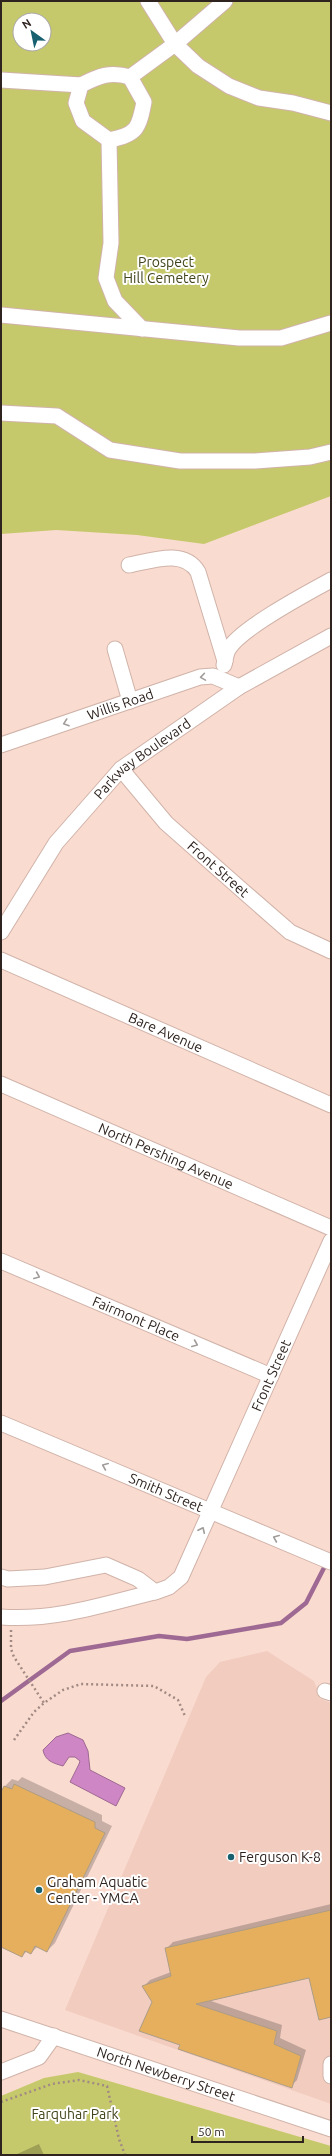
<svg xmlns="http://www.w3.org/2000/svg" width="332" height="2156" viewBox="0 0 332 2156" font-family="Ubuntu,sans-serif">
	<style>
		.built { fill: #f1ccbf }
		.green { fill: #c6c96b; fill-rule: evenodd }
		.water { fill: #ce87c4; stroke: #9e6992 }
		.shadow { fill: #0003 }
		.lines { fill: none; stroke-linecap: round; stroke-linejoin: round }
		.stream { stroke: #9e6992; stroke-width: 4.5 }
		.building { fill: #e6af5d; stroke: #ad9d86 }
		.minor-casing { stroke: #d0b3a9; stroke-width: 17 }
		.path { stroke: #a18a83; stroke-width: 2.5; stroke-dasharray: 2 3; stroke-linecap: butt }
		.minor { stroke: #fff; stroke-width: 15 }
		.oneway { stroke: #a19c9a }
		.poi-dot { fill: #17606f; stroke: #fff; stroke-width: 1.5 }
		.labels { text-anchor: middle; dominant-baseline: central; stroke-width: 4; stroke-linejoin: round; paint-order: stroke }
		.park-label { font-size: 14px; fill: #43441c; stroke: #fff }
		.street-label { font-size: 14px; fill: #2e231f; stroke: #fff }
		.poi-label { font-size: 14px; fill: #2e231f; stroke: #fff; text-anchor: start }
	</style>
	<rect width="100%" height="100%" fill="#fadbd0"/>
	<!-- built -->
	<path class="built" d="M267,1651L314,1681L321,1699L331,1703V2104L65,2010L206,1677L220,1662Z"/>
	<!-- green -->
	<g class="green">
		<path d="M1,1H331V496L204,544L137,535L56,530L1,534ZM20,20H44V44H20Z"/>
		<path d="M78,2072L331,2146V2155H1V2096L44,2078Z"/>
	</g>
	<!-- water -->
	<path class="water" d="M68,1733L83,1740L88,1751L90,1770L125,1788L116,1806L70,1782L79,1764L80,1761L75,1757H69L63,1766C53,1763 45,1761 43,1750L56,1737Z"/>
	<!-- shadow -->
	<g class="shadow">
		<path d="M22,1777L102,1815V1821L112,1826L55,1943L47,1951L38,1946L31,1953L27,1951L22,1956L1,1946V1794L5,1786L12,1779L18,1781Z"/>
		<path d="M331,1904V2016L310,1977L208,2000L282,2025L280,2038L306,2050L297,2080L291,2086L181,2044L144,1986L150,1980L171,1972L167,1948L173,1942Z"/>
		<path d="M39,2144L44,2155H15Z"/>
	</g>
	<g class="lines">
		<!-- stream -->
		<path class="stream" d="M1,1701L70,1651L159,1636L187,1639L281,1623L306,1603L327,1562"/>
	</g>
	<!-- building -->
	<g class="building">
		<path d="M14,1784L95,1822V1828L105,1833L47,1952L35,1946L31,1954L25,1951L22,1957L1,1947V1792L4,1786L12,1789Z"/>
		<path d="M331,1910V2017L319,2020L309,1978L196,2004L277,2031L274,2044L301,2056L292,2088L178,2049L180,2045L139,2031L152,2002L142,1986L171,1976L165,1948Z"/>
	</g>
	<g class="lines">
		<defs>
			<g id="minor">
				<path d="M148,1L175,44L225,1"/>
				<path d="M130,77L144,102C139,128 137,135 109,140L83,121L76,103L81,85C99,76 110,71 130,77L175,44L198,66L229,86L259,98L293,103L331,113"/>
				<path d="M1,80L81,85"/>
				<path d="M109,140L111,243L106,278L115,301L142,329"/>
				<path d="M1,315L239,338H281L331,323"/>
				<path d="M1,413L57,416L110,450L180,461H255L310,457L331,452"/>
				<path d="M129,565C151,561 184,548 198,572L225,661"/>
				<path d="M115,649L130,701"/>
				<path d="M224,665C225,661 226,654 228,650C239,629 309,592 331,580"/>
				<path id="s1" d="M1,745L200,677L213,676L239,687"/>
				<path id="s2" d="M121,769L166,823L243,891L290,932L331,951"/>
				<path id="s3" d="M1,932L56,843L121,769L239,687L331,636"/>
				<path id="s4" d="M1,960L331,1105"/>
				<path id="s5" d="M1,1084L331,1228"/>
				<path id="s6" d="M1,1261L271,1376"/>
				<path id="s7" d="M1,1423L331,1562"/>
				<path d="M1,1577L8,1579L45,1577L106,1565L138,1579L155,1592"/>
				<path id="s8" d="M1,1617C55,1621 106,1604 158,1591L169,1587L181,1577L331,1241"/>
				<path d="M325,1691L331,1693"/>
				<path id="s9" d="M1,2019L331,2129"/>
				<path d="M331,2064V2076"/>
				<path d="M1,2072L39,2057L54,2036"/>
			</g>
		</defs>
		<!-- minor casing -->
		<use href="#minor" class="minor-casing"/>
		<!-- path -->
		<g class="path">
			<path d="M11,1630V1649L14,1657L44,1703"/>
			<path d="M14,1740L34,1712L44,1703L63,1690L81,1684L154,1686L178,1700L185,1716"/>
			<path d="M1,2102L52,2084L79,2080L107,2086L119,2139L125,2155"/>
		</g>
		<!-- minor -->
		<use href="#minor" class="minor"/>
	</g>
	<!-- one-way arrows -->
	<defs><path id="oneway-chevron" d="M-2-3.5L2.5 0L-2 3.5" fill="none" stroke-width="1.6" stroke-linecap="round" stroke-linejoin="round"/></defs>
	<g class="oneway">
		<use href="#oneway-chevron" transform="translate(203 677) rotate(171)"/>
		<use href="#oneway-chevron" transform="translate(66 723) rotate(161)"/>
		<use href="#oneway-chevron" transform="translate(37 1276) rotate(23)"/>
		<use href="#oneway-chevron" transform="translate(195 1344) rotate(23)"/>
		<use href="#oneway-chevron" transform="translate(105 1466) rotate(-157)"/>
		<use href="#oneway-chevron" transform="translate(202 1530) rotate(-65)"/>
		<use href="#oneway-chevron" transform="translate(276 1538) rotate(-157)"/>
	</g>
	<!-- markers -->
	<g class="poi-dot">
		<circle cx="231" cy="1857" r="4"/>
		<circle cx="39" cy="1890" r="4"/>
	</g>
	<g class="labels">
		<!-- park labels -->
		<g class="park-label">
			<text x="166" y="262">Prospect<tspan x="166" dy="16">Hill Cemetery</tspan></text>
			<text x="75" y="2114">Farquhar Park</text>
		</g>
		<!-- street labels -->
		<g class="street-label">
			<text stroke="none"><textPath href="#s1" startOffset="126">Willis Road</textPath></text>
			<text stroke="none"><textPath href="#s3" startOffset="226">Parkway Boulevard</textPath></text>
			<text stroke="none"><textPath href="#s2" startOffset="140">Front Street</textPath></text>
			<text stroke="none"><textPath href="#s4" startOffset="180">Bare Avenue</textPath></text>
			<text stroke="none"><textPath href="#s5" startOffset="180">North Pershing Avenue</textPath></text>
			<text stroke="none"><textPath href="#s6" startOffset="147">Fairmont Place</textPath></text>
			<text stroke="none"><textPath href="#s8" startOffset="408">Front Street</textPath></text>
			<text stroke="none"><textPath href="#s7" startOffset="179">Smith Street</textPath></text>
			<text stroke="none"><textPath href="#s9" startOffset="174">North Newberry Street</textPath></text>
		</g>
		<!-- poi labels -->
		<g class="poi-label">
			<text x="239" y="1857">Ferguson K-8</text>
			<text x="47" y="1882">Graham Aquatic<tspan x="47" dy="16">Center - YMCA</tspan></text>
		</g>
	</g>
	<!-- border -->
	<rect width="332" height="2156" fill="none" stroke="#2e231f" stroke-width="4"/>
	<!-- north arrow -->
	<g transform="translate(32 32) rotate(327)"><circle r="19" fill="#ffffff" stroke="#aba7a5"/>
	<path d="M0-3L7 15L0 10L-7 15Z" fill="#17606f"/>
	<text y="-6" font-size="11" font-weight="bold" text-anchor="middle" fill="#2e231f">N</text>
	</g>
	<!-- scale -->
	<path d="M192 2136v6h111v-6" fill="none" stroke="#2e231f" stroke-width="2"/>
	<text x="198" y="2136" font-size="12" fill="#2e231f" stroke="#ffffff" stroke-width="3" paint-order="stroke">50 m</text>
</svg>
